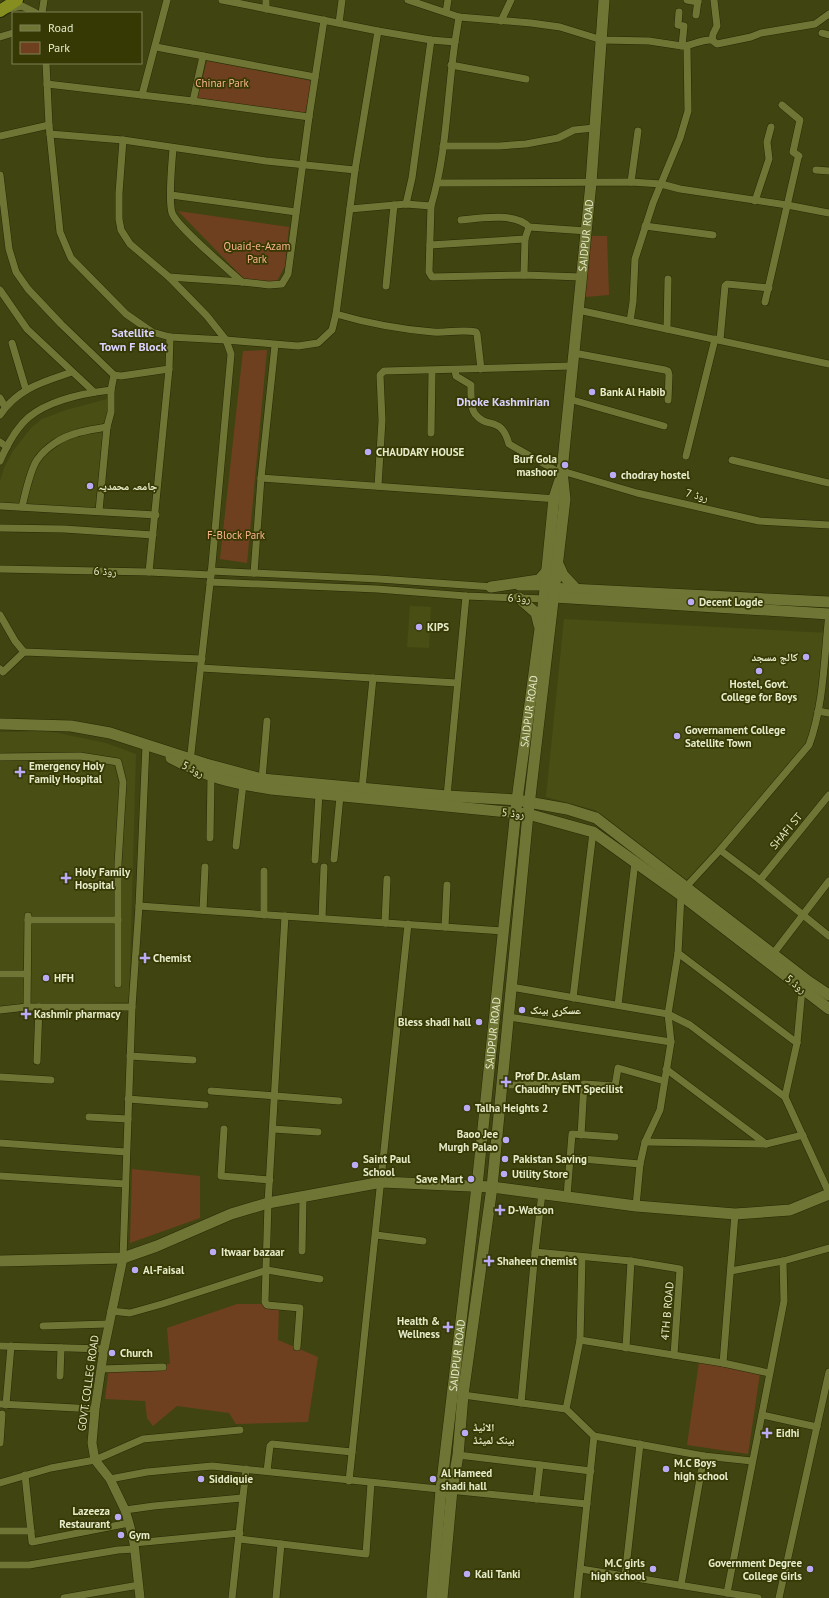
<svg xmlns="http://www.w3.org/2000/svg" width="829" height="1598" viewBox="0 0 829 1598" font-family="'PT Sans','Noto Naskh Arabic',sans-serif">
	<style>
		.built { fill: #494e14 }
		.green { fill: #6f401f }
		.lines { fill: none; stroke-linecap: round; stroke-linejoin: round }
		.minor-casing { stroke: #272906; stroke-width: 8 }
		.tertiary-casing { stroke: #272906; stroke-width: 10 }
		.secondary-casing { stroke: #272906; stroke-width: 12 }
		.trunk-casing { stroke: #272906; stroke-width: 14 }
		.minor { stroke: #6f7534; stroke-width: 7 }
		.tertiary { stroke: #6f7534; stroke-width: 9 }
		.secondary { stroke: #6f7534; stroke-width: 11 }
		.trunk { stroke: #868e1f; stroke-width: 12 }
		.poi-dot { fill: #bbaaf6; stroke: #363904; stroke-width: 1.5 }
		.labels { text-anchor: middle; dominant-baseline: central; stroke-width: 3.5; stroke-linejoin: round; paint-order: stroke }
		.park-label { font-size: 11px; fill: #fab589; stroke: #363904 }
		.street-label { font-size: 11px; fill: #e6ebc9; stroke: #363904 }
		.poi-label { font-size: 11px; font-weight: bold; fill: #e6ebc9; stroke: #363904; text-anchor: start }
		.neighbourhood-label { font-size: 12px; font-weight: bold; fill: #dbd3ff; stroke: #363904 }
	</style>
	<rect width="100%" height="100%" fill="#404411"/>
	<!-- built -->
	<g class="built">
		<path d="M111,398L98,509L0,504V481L4,468L13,451L31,428L42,419L66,410Z"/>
		<path d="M410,606L431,607L429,648L407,647Z"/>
		<path d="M564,619L829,633L823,689L803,753L689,882L595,810L546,797Z"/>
		<path d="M49,731L106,743L136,754L129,1002L0,1006V732Z"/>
	</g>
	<!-- green -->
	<g class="green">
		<path d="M207,61L312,81L305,113L197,100Z"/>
		<path d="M178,211L289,227L285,266L277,281H246Z"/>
		<path d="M591,236H607L609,295L585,297Z"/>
		<path d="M267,350L247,563L220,559L243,351Z"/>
		<path d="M132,1169L200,1176V1218L130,1243Z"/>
		<path d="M237,1304H279L278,1340L318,1357L308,1422L236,1424L229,1413L177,1406L153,1426L147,1418L145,1401L105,1399L109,1367L170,1364L167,1328Z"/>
		<path d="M699,1362L760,1373L748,1454L687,1445Z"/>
	</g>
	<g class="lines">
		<defs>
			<g id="minor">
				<path d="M222,0L378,31L431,40L455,42L459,17"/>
				<path d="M408,0L459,17L531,23L560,27L602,40L649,41L682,46C692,46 701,39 712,40L717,44L751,37L761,33L815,24L829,14"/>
				<path d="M687,0L698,2"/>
				<path d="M8,9L22,6L36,13"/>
				<path d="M266,9V0"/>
				<path d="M446,12L448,0"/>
				<path d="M679,12L678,25L684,26L682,46"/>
				<path d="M42,13L44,0"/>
				<path d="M696,15L698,0"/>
				<path d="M501,21L511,0"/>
				<path d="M339,23L342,0"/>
				<path d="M822,33L829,35"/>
				<path d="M0,37L13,33"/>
				<path d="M712,40L713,34L717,26L714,0"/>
				<path d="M156,47L315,77"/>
				<path d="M46,63L49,125L60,232L71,258L126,314L152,332L170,337L226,340L298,346L318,343L332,330L336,314L355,170L378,31"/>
				<path d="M451,65L526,79"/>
				<path d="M47,84L193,101L309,117"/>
				<path d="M142,95L167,0"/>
				<path d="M193,101L203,56"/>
				<path d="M50,134L123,140L266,161L355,170"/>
				<path d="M0,136L49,125"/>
				<path d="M123,140L119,193V219L121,230L130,244L169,277L207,316L226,340L231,354L211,575L190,762"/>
				<path d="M443,146H499L526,144L558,138L574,130L594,128"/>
				<path d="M173,148C172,163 168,200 172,213C177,227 228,269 242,282"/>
				<path d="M816,170L829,171"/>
				<path d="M0,175L9,249L16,272L28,289L61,324L114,375L121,376L169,369"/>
				<path d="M631,182L638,131"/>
				<path d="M438,183L631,182L661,184L680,189L787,205L829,213"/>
				<path d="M171,195L296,212"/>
				<path d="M755,201L769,159L767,142L771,127"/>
				<path d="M406,204L412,178L431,40"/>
				<path d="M431,206L429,272L432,277L524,275L582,277"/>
				<path d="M350,209L406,204L431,206C447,153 447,96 455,42"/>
				<path d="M461,220C479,218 516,212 529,227"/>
				<path d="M645,226L713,235"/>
				<path d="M430,245L525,239L529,227L587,231"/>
				<path d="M524,275L525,239"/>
				<path d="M169,277L242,282L269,285L282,284L288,274L309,117L324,20"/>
				<path d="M386,286L394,205"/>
				<path d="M0,290L27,329L94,392"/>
				<path d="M765,302L798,158L799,156L793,152L800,120L782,105"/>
				<path d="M578,310L829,364"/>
				<path d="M336,314C370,324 398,329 433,332C447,333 462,329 476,332L477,334L481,369"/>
				<path d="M630,321L633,302L635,259L653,203L680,138L688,111L687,46"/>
				<path d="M667,329L668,279"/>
				<path d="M720,340L725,286L727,284L769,288"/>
				<path d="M12,343L26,390"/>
				<path d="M574,353L665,370L668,371L669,375L668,400"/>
				<path d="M455,370L456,376L471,385C471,394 470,407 475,414C488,430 501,415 509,444L562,474"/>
				<path d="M0,398L5,407"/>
				<path d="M569,399L664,426"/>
				<path d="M0,415C18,388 43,382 72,372"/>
				<path d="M431,433L432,371"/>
				<path d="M0,442L7,447"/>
				<path d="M686,456L715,339"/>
				<path d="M732,460L829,483"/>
				<path d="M0,461C7,445 16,428 29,417C50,400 85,393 111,390"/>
				<path d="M562,471L637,493L759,521L829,525"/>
				<path d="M261,478L275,345"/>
				<path d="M378,486L382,420L380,375L384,371L572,366"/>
				<path d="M0,506L156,515"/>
				<path d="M22,507C25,495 30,470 37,460C46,447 62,437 77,433C87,430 97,429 107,427"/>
				<path d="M99,511L107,427L111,412V390L114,375"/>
				<path d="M0,528L64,529L153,535"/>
				<path d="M0,569L149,572L211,575"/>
				<path d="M211,571L379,579L494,587"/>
				<path d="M149,572L169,369L170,337"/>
				<path d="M254,573L261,478L557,499"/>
				<path d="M210,582L377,589L466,596L544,599"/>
				<path d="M519,587H544"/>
				<path d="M0,615L15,641L24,652"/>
				<path d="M201,668L457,683"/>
				<path d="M0,669L3,672L24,652L202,659"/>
				<path d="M818,711L829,713"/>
				<path d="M0,757L80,756L118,762L123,782L118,864V984"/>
				<path d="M262,779L267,721"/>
				<path d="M362,789L373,678"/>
				<path d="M447,796L466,596"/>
				<path d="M210,838L211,777"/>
				<path d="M236,846L243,784"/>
				<path d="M720,850L760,880L829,936"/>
				<path d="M334,859L340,796"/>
				<path d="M315,860L319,794"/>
				<path d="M760,880L829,795"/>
				<path d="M685,888L720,850L809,745C824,705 824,657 829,614"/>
				<path d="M139,906L503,931"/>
				<path d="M203,910L205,867"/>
				<path d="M264,915V871"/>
				<path d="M285,916L268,1203L265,1302L267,1305L300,1308L297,1347"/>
				<path d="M322,918L324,867"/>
				<path d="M28,920H118"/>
				<path d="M385,923L387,879"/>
				<path d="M445,927L447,885"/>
				<path d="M678,953L797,1043"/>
				<path d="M773,954L829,881"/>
				<path d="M0,974H27"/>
				<path d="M804,986L802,989L797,1043L785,1097L829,1193"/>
				<path d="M511,987L668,1014L690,1025L785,1097"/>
				<path d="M573,998L593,832"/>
				<path d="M618,1005L635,862"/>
				<path d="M27,1007L28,916"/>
				<path d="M0,1010L27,1007H132"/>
				<path d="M509,1017L671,1042"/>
				<path d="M130,1056L193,1060"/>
				<path d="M37,1061L39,1007"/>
				<path d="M666,1069L766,1144"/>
				<path d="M0,1077L51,1080"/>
				<path d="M502,1085L566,1084"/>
				<path d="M211,1091L339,1101"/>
				<path d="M128,1099L205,1105"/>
				<path d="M89,1117L128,1119"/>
				<path d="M224,1129L221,1176L270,1180"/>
				<path d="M273,1129L318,1132"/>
				<path d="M581,1135L584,1084L615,1086L618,1068L664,1081"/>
				<path d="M645,1142L766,1144L803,1135"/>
				<path d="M0,1143L126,1152"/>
				<path d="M571,1158L640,1164"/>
				<path d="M0,1176L125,1184"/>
				<path d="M542,1193L535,1252L631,1261L680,1269L674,1355"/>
				<path d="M567,1196L572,1134L615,1137"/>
				<path d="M636,1206L640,1164L645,1142L660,1110L671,1042L668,1014L678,953L681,895"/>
				<path d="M376,1235L423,1241"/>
				<path d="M302,1251L303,1197"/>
				<path d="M582,1257L580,1340L566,1409L594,1436L704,1456L752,1461"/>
				<path d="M123,1258L132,1007L139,906L146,745"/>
				<path d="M731,1271L783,1261L829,1248"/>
				<path d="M111,1311L130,1313L162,1304L267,1270L320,1279"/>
				<path d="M43,1326L108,1324"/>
				<path d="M580,1340L723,1363L769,1373"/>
				<path d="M0,1346L104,1349"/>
				<path d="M626,1348L631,1261"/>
				<path d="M723,1363L735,1214"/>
				<path d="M101,1369L163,1367"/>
				<path d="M60,1376L61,1348"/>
				<path d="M463,1395L566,1409"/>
				<path d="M521,1403L535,1252"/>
				<path d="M0,1404L95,1409"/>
				<path d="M6,1405L11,1346"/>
				<path d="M762,1415L817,1427"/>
				<path d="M0,1443L2,1414"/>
				<path d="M458,1455L591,1471"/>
				<path d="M267,1471L270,1446L272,1444L352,1452"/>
				<path d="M25,1475L32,1542L129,1523"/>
				<path d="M110,1479L147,1472L212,1466L587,1504"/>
				<path d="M349,1481L408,924"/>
				<path d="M0,1483L51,1468L95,1460L143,1439L240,1430"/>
				<path d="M536,1499L540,1465"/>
				<path d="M125,1510L154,1506L242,1498"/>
				<path d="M0,1531H31"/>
				<path d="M239,1539L366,1554L371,1483"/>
				<path d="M134,1543L240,1533"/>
				<path d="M0,1565H29L118,1550L135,1549"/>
				<path d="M581,1569L758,1598"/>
				<path d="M625,1576L640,1444"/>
				<path d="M681,1585L704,1456"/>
				<path d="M727,1593L784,1301L783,1261"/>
				<path d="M64,1598L139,1585"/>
				<path d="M232,1598L246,1469"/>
				<path d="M276,1598L281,1544"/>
				<path d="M577,1598L594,1436"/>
				<path d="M779,1598L829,1372"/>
			</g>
			<path id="tertiary" d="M123,1258L104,1349L95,1409L92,1443L95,1460L110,1479L125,1510L129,1523L134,1543L140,1598"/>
			<g id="secondary">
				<path d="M558,564L563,575L576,589"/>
				<path d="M491,587L539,580L546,572"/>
				<path d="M549,588L829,602"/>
				<path d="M519,598L536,613L539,625"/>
				<path d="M546,599L554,597L829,614"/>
				<path d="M0,724L71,726L110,733L206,764L262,779L447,796L517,800L567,809L596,818L808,981L829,995"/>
				<path d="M171,758C206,777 232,783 271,789L528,814L593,832L681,895L829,1009"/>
				<path d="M0,1261L123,1258L157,1246L231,1214L268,1203L382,1182L492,1187L636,1206L735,1214L790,1210L829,1194"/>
				<path id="s1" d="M432,1598L441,1490L477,1186L517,800L544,599L554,498L561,477"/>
				<path id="s2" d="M442,1598L452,1490L458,1455L463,1395L492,1187L528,814L565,499L562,471L591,183L604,0"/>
			</g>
			<path id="trunk" d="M0,11L17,0"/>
		</defs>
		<!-- minor casing -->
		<use href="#minor" class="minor-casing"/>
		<!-- tertiary casing -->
		<use href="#tertiary" class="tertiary-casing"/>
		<!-- secondary casing -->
		<use href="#secondary" class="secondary-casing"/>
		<!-- trunk casing -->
		<use href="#trunk" class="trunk-casing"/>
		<!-- minor -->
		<use href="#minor" class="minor"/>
		<!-- tertiary -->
		<use href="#tertiary" class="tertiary"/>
		<!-- secondary -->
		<use href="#secondary" class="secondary"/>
		<!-- trunk -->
		<use href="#trunk" class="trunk"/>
	</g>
	<!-- markers -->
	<g class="poi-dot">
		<circle cx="592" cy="392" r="4"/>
		<circle cx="368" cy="452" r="4"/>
		<circle cx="565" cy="465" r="4"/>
		<circle cx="613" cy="475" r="4"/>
		<circle cx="90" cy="486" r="4"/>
		<circle cx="691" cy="602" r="4"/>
		<circle cx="419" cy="627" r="4"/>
		<circle cx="806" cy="657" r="4"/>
		<circle cx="759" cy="671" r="4"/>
		<circle cx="677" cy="736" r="4"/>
		<path d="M18 766h4v4h4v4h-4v4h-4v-4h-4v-4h4z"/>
		<path d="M64 872h4v4h4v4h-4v4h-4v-4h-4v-4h4z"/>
		<path d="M143 952h4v4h4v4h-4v4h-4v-4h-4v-4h4z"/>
		<circle cx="46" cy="978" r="4"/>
		<circle cx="522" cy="1010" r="4"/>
		<path d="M24 1008h4v4h4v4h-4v4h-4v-4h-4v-4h4z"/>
		<circle cx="479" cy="1022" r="4"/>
		<path d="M504 1076h4v4h4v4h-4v4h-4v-4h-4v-4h4z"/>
		<circle cx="467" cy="1108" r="4"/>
		<circle cx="506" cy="1140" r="4"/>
		<circle cx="505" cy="1159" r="4"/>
		<circle cx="355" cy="1165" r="4"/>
		<circle cx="504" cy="1174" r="4"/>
		<circle cx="471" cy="1179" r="4"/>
		<path d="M498 1204h4v4h4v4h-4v4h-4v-4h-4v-4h4z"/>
		<circle cx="213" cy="1252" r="4"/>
		<path d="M487 1255h4v4h4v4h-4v4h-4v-4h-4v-4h4z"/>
		<circle cx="135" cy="1270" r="4"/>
		<path d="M446 1321h4v4h4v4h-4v4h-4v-4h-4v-4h4z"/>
		<circle cx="112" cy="1353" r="4"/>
		<circle cx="465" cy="1433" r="4"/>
		<path d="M765 1427h4v4h4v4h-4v4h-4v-4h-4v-4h4z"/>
		<circle cx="666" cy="1469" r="4"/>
		<circle cx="201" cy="1479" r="4"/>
		<circle cx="433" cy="1479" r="4"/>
		<circle cx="118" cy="1517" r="4"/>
		<circle cx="121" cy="1535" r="4"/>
		<circle cx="653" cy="1569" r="4"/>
		<circle cx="810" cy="1569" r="4"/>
		<circle cx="467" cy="1574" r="4"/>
	</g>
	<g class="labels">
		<!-- park labels -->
		<g class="park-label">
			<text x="222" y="83">Chinar Park</text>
			<text x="257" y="246">Quaid-e-Azam<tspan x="257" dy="13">Park</tspan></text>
			<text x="236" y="535">F-Block Park</text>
		</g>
		<!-- street labels -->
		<g class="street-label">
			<text stroke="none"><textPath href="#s2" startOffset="1371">SAIDPUR ROAD</textPath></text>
			<text transform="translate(697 495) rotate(13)">روڈ 7</text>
			<text transform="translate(105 571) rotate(1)">روڈ 6</text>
			<text transform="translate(519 598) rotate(2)">روڈ 6</text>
			<text stroke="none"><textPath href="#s1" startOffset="892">SAIDPUR ROAD</textPath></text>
			<text transform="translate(193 769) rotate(25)">روڈ 5</text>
			<text transform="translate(513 813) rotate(5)">روڈ 5</text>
			<text transform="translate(786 831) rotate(-50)">SHAFI ST</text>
			<text transform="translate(796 984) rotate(38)">روڈ 5</text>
			<text stroke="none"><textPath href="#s1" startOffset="568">SAIDPUR ROAD</textPath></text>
			<text transform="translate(667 1311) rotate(-85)">4TH B ROAD</text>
			<text stroke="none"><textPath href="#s1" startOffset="244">SAIDPUR ROAD</textPath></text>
			<text transform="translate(88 1383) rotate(-82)">GOVT. COLLEG ROAD</text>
		</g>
		<!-- poi labels -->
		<g class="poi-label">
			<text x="600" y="392">Bank Al Habib</text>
			<text x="376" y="452">CHAUDARY HOUSE</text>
			<text x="557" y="459" text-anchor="end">Burf Gola<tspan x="557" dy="13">mashoor</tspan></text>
			<text x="621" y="475">chodray hostel</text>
			<text x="98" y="486">جامعہ محمدیہ</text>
			<text x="699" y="602">Decent Logde</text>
			<text x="427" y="627">KIPS</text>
			<text x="798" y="657" text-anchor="end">کالج مسجد</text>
			<text x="759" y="684" text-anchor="middle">Hostel, Govt.<tspan x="759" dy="13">College for Boys</tspan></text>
			<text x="685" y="730">Governament College<tspan x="685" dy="13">Satellite Town</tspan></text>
			<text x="29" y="766">Emergency Holy<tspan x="29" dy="13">Family Hospital</tspan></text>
			<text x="75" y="872">Holy Family<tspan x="75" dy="13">Hospital</tspan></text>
			<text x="153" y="958">Chemist</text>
			<text x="54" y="978">HFH</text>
			<text x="530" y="1010">عسکری بینک</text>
			<text x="34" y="1014">Kashmir pharmacy</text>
			<text x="471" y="1022" text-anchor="end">Bless shadi hall</text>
			<text x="515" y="1076">Prof Dr. Aslam<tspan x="515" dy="13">Chaudhry ENT Specilist</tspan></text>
			<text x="475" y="1108">Talha Heights 2</text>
			<text x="498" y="1134" text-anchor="end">Baoo Jee<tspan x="498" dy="13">Murgh Palao</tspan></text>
			<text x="363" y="1159">Saint Paul<tspan x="363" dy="13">School</tspan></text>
			<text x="513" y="1159">Pakistan Saving</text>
			<text x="512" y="1174">Utility Store</text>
			<text x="463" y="1179" text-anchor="end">Save Mart</text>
			<text x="508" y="1210">D-Watson</text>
			<text x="221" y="1252">Itwaar bazaar</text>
			<text x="497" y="1261">Shaheen chemist</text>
			<text x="143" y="1270">Al-Faisal</text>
			<text x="440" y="1321" text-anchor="end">Health &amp;<tspan x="440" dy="13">Wellness</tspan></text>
			<text x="120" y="1353">Church</text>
			<text x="473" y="1427">الائیڈ<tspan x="473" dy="13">بینک لمیٹڈ</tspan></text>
			<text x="776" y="1433">Eidhi</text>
			<text x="674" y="1463">M.C Boys<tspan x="674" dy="13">high school</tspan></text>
			<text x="441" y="1473">Al Hameed<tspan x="441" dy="13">shadi hall</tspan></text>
			<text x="209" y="1479">Siddiquie</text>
			<text x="110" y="1511" text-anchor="end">Lazeeza<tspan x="110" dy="13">Restaurant</tspan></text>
			<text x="129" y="1535">Gym</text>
			<text x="645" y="1563" text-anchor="end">M.C girls<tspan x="645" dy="13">high school</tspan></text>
			<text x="802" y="1563" text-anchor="end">Government Degree<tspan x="802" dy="13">College Girls</tspan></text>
			<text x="475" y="1574">Kali Tanki</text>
		</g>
		<!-- neighbourhood labels -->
		<g class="neighbourhood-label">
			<text x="133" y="332">Satellite<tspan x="133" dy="14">Town F Block</tspan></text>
			<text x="503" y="401">Dhoke Kashmirian</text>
		</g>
	</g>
	<!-- legend -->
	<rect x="12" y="12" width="130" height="52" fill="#363904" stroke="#7c8053"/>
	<rect x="20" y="25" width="20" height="6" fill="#6f7534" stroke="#7c8053"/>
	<text x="48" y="32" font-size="12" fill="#e6ebc9">Road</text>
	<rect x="20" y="42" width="20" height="12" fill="#6f401f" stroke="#7c8053"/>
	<text x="48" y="52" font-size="12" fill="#e6ebc9">Park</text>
</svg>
